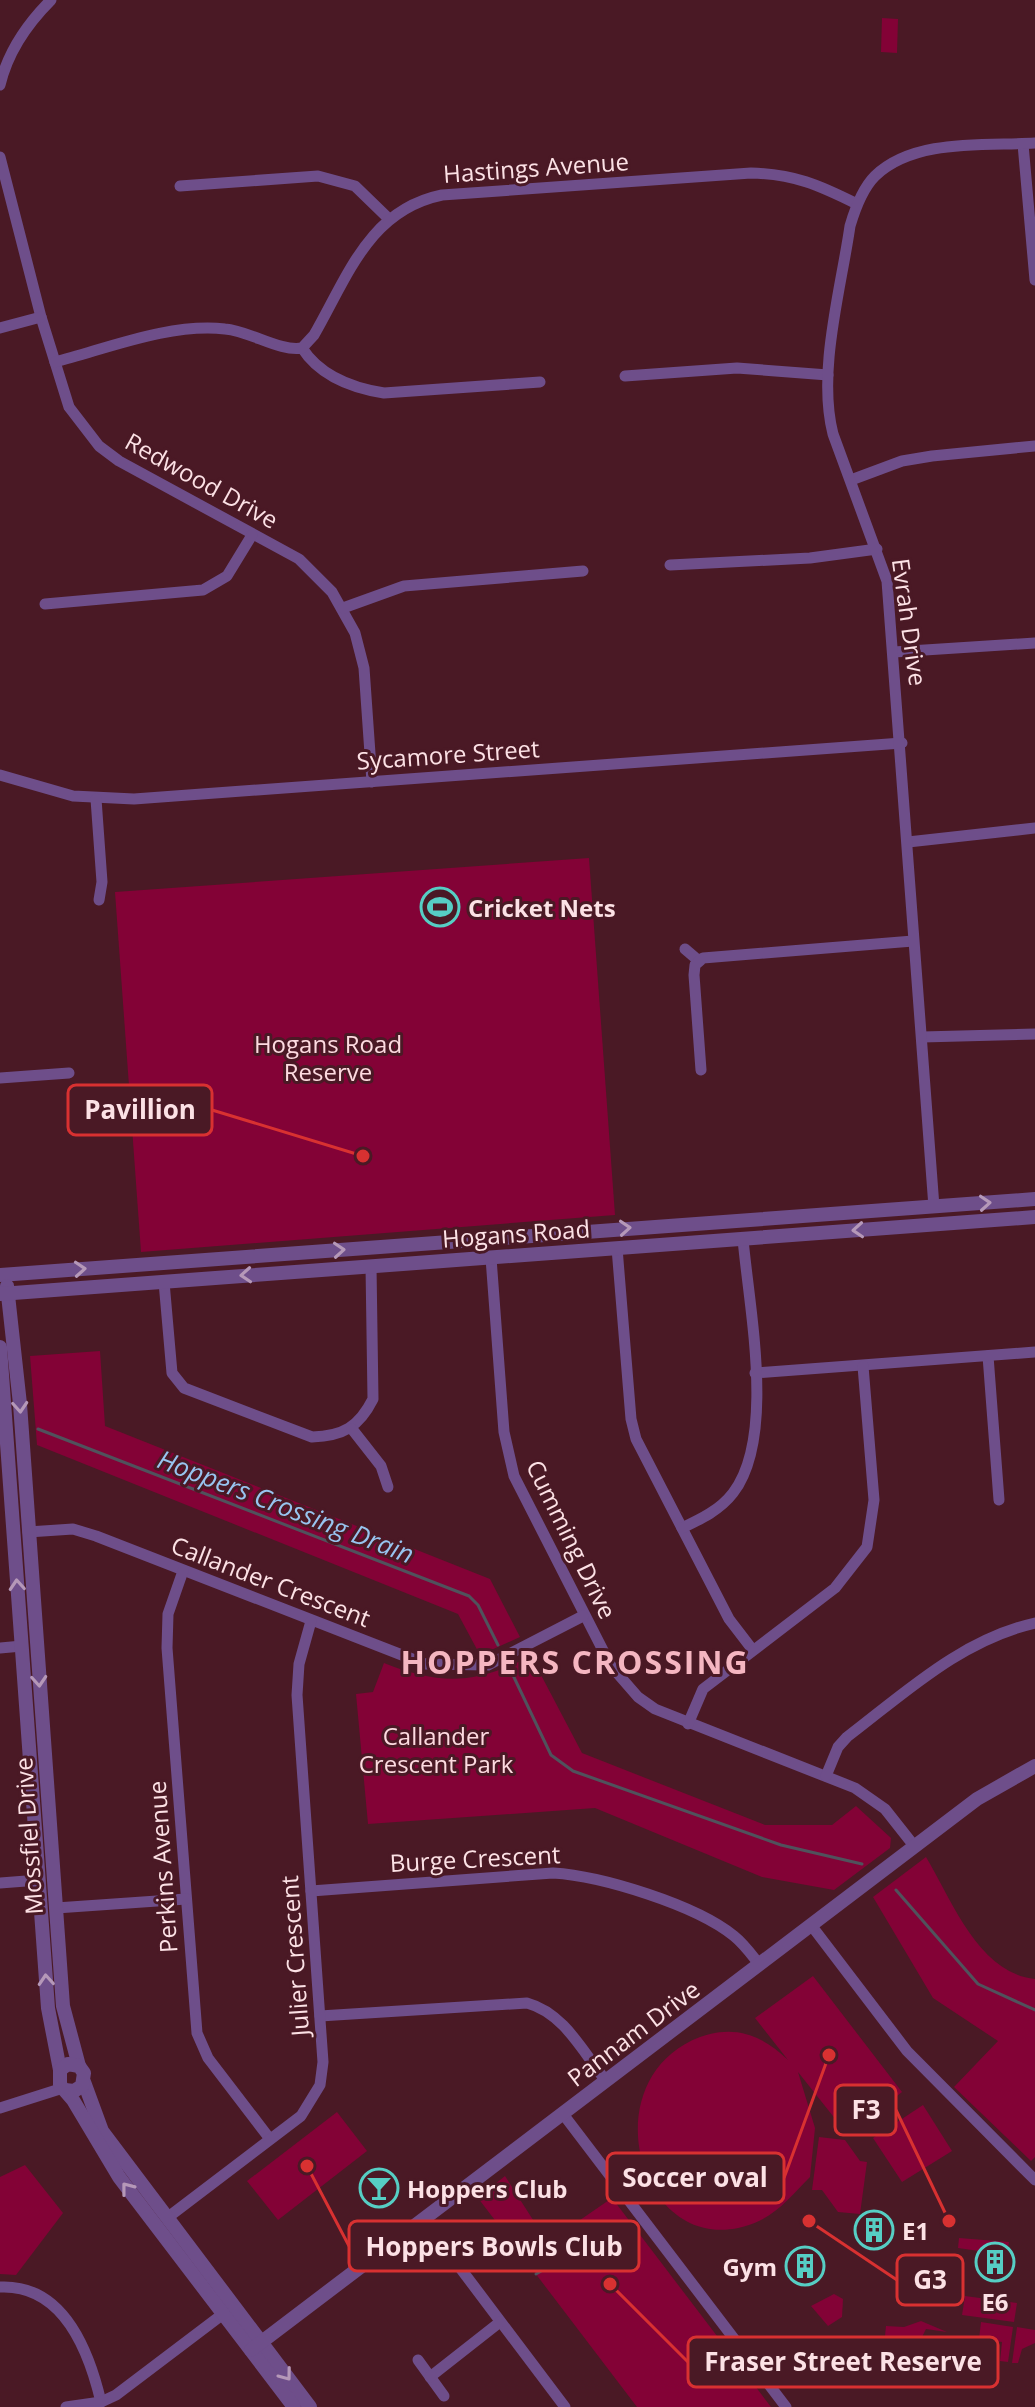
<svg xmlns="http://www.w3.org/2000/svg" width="1035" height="2407" viewBox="0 0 1035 2407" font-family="'Open Sans',sans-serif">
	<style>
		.green { fill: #830236 }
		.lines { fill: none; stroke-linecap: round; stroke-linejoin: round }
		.stream { stroke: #50525c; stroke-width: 3 }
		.minor { stroke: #6e4e8a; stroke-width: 11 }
		.tertiary { stroke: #6e4e8a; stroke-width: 14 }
		.oneway { stroke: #b598b8 }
		.labels { text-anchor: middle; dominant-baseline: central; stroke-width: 6; stroke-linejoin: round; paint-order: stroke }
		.street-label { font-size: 24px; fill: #fce1e5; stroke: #4a1925 }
		.poi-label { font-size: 24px; font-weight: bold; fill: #fce1e5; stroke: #4a1925; text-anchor: start }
		.park-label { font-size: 24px; fill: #fddae0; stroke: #4a1925 }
		.water-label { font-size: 26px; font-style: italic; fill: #98c4ef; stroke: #4a1925 }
		.district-label { font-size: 32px; font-weight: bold; letter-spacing: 2px; fill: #f5b6c1; stroke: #4a1925 }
		.leader { fill: none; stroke: #d83131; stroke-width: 3 }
		.callout-dot { fill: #d83131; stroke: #4a1925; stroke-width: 3 }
		.callout { fill: #4a1925; stroke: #d83131; stroke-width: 3 }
		.callout-label { font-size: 26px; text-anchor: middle; font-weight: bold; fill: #fce1e5 }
	</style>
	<rect width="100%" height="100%" fill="#4a1925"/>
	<!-- green -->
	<g class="green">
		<path d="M882,18L898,19L897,53L881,52Z"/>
		<path d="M589,858L615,1215L141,1252L115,892Z"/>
		<path d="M100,1351L105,1426L490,1579L520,1637L480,1655L458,1614L37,1445L30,1356Z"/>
		<path d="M531,1656L582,1753L765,1825H832L856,1806L891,1838L890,1848L834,1890L762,1877L595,1808L368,1824L356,1694L373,1692L384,1663C442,1686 475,1684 531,1656Z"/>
		<path d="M926,1857C952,1900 978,1973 1035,1979V2157L1031,2161L954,2087L998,2041L933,1998L873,1897Z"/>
		<path d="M813,1976L902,2092L848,2135L798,2072L815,2128L810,2177C795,2192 779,2212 759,2221C644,2273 585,2081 700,2037C736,2024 763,2036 788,2060L755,2018Z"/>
		<path d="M923,2105L952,2151L902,2182L873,2138Z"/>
		<path d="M337,2112L367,2151L278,2220L247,2181Z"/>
		<path d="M819,2137L845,2140L860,2161L867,2162L860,2214L838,2212L822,2190H812Z"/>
		<path d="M25,2165L63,2213L16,2275L0,2274V2177Z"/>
		<path d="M505,2176L535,2223L550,2234L567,2229L612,2198L771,2407H637L478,2198Z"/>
		<path d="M959,2238L1009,2242L1007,2255L958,2248Z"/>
		<path d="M834,2294L843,2299L842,2317L828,2326L811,2306Z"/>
		<path d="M965,2296L1017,2303L1014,2322L962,2315Z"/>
		<path d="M921,2321L947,2332L926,2329L920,2341L885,2336L886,2326L904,2327Z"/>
		<path d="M981,2322L1013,2327L1008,2362L1000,2361L1002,2342L979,2339Z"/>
		<path d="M1017,2327L1035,2330V2343L1022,2349L1018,2363H1012Z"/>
	</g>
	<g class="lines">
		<!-- stream -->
		<g class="stream">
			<path d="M38,1429L469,1596L478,1605L498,1645"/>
			<path d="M511,1671L551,1755L573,1771L781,1845L862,1864"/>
			<path d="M896,1890L978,1984L1035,2010"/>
			<path d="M545,2268L582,2252L603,2237"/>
			<path d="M536,2274L543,2270"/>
		</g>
		<!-- minor -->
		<g class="minor">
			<path d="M0,85C8,51 27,24 51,0"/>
			<path d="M1023,144L1035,280"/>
			<path d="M0,157L41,317L69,407L99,446L119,461L299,559L332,592L355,633L364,668L372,782"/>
			<path d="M180,186L318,176L355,186L388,218"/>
			<path d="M0,328L41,317"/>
			<path d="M302,348C320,376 352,388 384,393L540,382"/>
			<path d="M55,362C109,348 169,323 225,329C250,331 280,352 302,348L314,335C348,276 369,210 442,195L751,173C794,174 819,185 857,204"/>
			<path d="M625,376L737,368L828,375"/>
			<path d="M851,480L902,461L932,456L1035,446"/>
			<path d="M670,565L810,558L877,549"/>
			<path d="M45,604L203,590L227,576L252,535"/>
			<path d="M343,608L404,586L583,571"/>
			<path d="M894,652L1035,643"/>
			<path d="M0,775L73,796L134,799L902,743"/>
			<path d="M96,799L102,882L99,900"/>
			<path d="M908,842L1035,828"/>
			<path d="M685,949L699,961"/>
			<path d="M922,1037L1035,1034"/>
			<path d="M701,1070L694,975L695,965L703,958L913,941"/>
			<path d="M0,1078L69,1073"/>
			<path d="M934,1207L887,581L833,434C817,372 841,289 850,226C855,209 862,189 875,176C914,138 986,146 1035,143"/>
			<path d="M617,1248L631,1419L636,1439L729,1619L752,1649"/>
			<path d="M491,1258L504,1432L514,1476L611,1666L638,1697L655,1709L855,1788L885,1809L915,1847"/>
			<path d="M164,1282L172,1373L184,1388L312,1437C343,1436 359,1427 373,1399L371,1266"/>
			<path d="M988,1356L999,1500"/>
			<path d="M755,1373L1035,1352"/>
			<path d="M352,1429L381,1466L388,1487"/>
			<path d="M682,1528C701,1519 720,1510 733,1493C776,1437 749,1308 743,1239"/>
			<path d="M28,1532L73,1529L96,1536L425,1664L488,1665L583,1616"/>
			<path d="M183,1571L168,1614L167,1648L197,2033L208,2058L270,2139"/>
			<path d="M0,1648L22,1646"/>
			<path d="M688,1724L703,1689L835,1588L867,1547L874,1500L863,1366"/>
			<path d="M826,1776L838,1747L847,1737C906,1692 961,1640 1035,1623"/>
			<path d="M0,1883L39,1880"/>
			<path d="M311,1891L553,1873C602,1876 696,1905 734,1936C744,1944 751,1954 759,1964"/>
			<path d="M56,1908L186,1899"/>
			<path d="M811,1925L907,2051L1035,2180"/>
			<path d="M320,2016L527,2003C564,2013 583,2052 606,2081"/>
			<path d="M0,2108L63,2088"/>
			<path d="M563,2114L786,2407"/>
			<path d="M167,2218L301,2116L320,2085L323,2062L297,1695L299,1664L311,1621"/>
			<path d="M424,2220L565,2407"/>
			<path d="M0,2287C63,2284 89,2351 101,2402"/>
			<path d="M418,2360L444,2396"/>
			<path d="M430,2377L500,2322"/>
			<path d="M66,2407L101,2402L116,2395L223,2314"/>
		</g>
		<!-- tertiary -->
		<g class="tertiary">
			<path d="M0,1275L1035,1199"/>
			<path d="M7,1286L20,1404L63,2006L79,2066"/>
			<path d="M0,1294L1035,1217"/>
			<path d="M0,1347L48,2008L60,2070"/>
			<path d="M84,2082L102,2131L310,2407"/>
			<path d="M65,2090L74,2091L82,2086L84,2073L79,2066L68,2064L60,2070V2085L73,2100L119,2177L294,2407"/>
			<path d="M251,2350L977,1799L1035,1766"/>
		</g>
	</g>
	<!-- one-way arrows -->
	<defs><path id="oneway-chevron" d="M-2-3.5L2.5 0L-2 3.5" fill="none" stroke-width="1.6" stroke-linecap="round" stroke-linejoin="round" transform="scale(2)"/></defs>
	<g class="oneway">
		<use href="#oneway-chevron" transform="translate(985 1203) rotate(-4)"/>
		<use href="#oneway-chevron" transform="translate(625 1228) rotate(-4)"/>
		<use href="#oneway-chevron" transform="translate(858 1230) rotate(176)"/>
		<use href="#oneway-chevron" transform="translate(339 1250) rotate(-4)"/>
		<use href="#oneway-chevron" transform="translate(80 1269) rotate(-4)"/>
		<use href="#oneway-chevron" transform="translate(246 1275) rotate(176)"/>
		<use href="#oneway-chevron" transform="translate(20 1407) rotate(86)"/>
		<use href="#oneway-chevron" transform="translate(17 1585) rotate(-94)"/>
		<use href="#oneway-chevron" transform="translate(39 1681) rotate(86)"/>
		<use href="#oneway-chevron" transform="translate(46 1980) rotate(-94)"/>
		<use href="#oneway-chevron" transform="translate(127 2188) rotate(-128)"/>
		<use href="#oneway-chevron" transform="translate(286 2375) rotate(53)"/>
	</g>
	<!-- icons -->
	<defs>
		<symbol id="stadium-ring" viewBox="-11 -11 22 22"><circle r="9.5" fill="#4a1925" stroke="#56cec4" stroke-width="1.5"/><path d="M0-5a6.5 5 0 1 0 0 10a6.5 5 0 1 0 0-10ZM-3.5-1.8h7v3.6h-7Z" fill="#56cec4"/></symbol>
		<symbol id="bar-ring" viewBox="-11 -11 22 22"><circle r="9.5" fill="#4a1925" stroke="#56cec4" stroke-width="1.5"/><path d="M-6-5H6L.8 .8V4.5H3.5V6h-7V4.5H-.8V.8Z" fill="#56cec4"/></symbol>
		<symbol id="building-ring" viewBox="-11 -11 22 22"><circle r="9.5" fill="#4a1925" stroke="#56cec4" stroke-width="1.5"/><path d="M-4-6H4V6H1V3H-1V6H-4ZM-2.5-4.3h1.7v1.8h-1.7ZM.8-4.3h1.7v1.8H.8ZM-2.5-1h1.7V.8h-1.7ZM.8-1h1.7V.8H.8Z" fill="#56cec4"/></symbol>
	</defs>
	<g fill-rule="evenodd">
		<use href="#stadium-ring" x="418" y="885" width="44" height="44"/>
		<use href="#bar-ring" x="357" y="2166" width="44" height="44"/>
		<use href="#building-ring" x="852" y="2208" width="44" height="44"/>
		<use href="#building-ring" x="973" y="2240" width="44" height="44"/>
		<use href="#building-ring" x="783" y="2244" width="44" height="44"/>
	</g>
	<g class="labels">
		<!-- street labels -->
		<g class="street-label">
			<text transform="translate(536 167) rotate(-4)">Hastings Avenue</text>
			<text transform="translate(202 480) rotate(29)">Redwood Drive</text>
			<text transform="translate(910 622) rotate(82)">Evrah Drive</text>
			<text transform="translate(448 754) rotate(-4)">Sycamore Street</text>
			<text transform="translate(516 1233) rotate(-4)">Hogans Road</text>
			<text transform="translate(572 1539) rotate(64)">Cumming Drive</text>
			<text transform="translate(271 1581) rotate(21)">Callander Crescent</text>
			<text transform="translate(28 1836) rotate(-94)">Mossfiel Drive</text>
			<text transform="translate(475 1858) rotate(-3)">Burge Crescent</text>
			<text transform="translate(162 1867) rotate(-94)">Perkins Avenue</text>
			<text transform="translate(294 1956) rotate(-94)">Julier Crescent</text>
			<text transform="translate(633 2033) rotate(-37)">Pannam Drive</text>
		</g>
		<!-- poi labels -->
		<g class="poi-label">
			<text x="468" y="907">Cricket Nets</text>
			<text x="407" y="2188">Hoppers Club</text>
			<text x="902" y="2230">E1</text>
			<text x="777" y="2266" text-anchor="end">Gym</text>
			<text x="995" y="2301" text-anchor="middle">E6</text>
		</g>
		<!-- park labels -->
		<g class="park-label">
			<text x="328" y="1043">Hogans Road<tspan x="328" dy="28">Reserve</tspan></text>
			<text x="436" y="1735">Callander<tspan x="436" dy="28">Crescent Park</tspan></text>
		</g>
		<!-- water labels -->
		<g class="water-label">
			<text transform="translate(286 1506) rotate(21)">Hoppers Crossing Drain</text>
		</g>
		<!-- district labels -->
		<g class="district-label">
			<text x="575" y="1661">HOPPERS CROSSING</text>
		</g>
	</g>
	<!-- callouts -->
	<path class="leader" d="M363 1156L212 1110M949 2221L896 2110M829 2055L784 2178M307 2166L349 2246M809 2221L897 2280M610 2284L688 2362"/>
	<g class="callout-dot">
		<circle cx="363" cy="1156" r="8"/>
		<circle cx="949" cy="2221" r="8"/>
		<circle cx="829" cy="2055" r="8"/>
		<circle cx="307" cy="2166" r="8"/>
		<circle cx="809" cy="2221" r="8"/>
		<circle cx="610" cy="2284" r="8"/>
	</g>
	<g class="callout">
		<rect x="68" y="1085" width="144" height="50" rx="8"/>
		<rect x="835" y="2085" width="61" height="50" rx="8"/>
		<rect x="607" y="2153" width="177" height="50" rx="8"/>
		<rect x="349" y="2221" width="290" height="50" rx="8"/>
		<rect x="897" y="2255" width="66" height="50" rx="8"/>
		<rect x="688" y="2337" width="310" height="50" rx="8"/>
	</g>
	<g class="callout-label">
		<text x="140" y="1119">Pavillion</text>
		<text x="866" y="2119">F3</text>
		<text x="695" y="2187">Soccer oval</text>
		<text x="494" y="2256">Hoppers Bowls Club</text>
		<text x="930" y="2289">G3</text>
		<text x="843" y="2371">Fraser Street Reserve</text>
	</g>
</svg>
